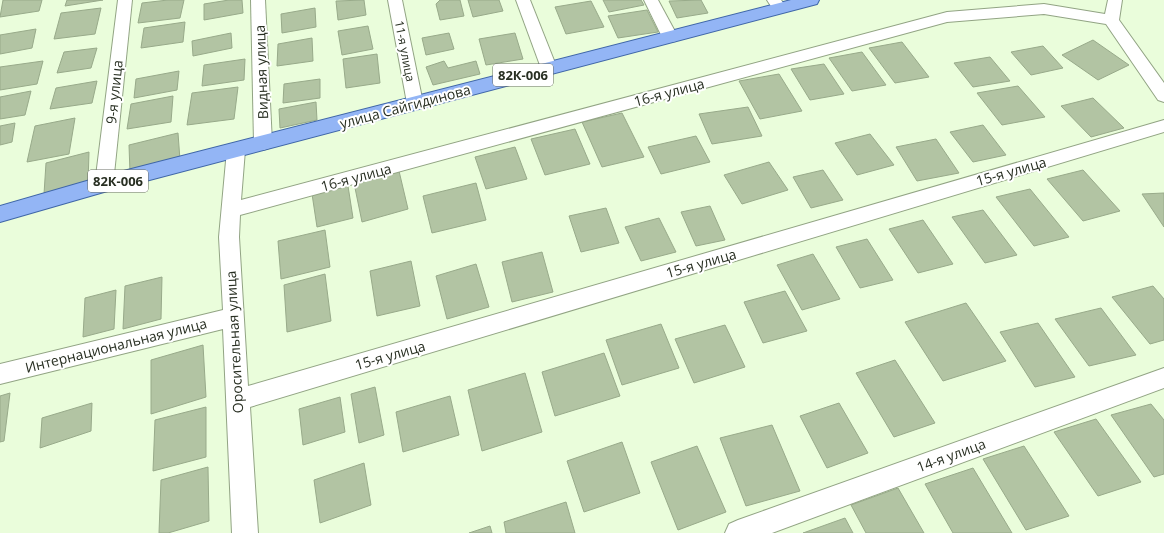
<svg xmlns="http://www.w3.org/2000/svg" width="1164" height="533" viewBox="0 0 1164 533" font-family="'Open Sans',sans-serif">
	<style>
		.building { fill: #b2c4a3; stroke: #98aa8a }
		.lines { fill: none; stroke-linecap: round; stroke-linejoin: round }
		.street-casing { stroke: #92a484; stroke-width: 2 }
		.primary-casing { stroke: #3f66a7; stroke-width: 2 }
		.street { fill: #fff; fill-rule: evenodd }
		.primary { fill: #93b5f5; fill-rule: evenodd }
		.labels { text-anchor: middle; dominant-baseline: central; stroke-width: 4; stroke-linejoin: round; paint-order: stroke }
		.far-street-label { font-size: 12px; fill: #282f22; stroke: #fff }
		.shield { fill: #fff; stroke: #686d64; stroke-width: 1 }
		.shield-label { font-size: 13px; font-weight: bold; fill: #282f22 }
		.street-label { font-size: 14px; fill: #282f22; stroke: #fff }
	</style>
	<rect width="100%" height="100%" fill="#eafddb"/>
	<!-- building -->
	<g class="building">
		<path d="M3,0H42L39,11L0,17Z"/>
		<path d="M67,0H103L65,6Z"/>
		<path d="M168,0H184L180,18L138,23L142,3Z"/>
		<path d="M229,0H242L243,13L204,20V4Z"/>
		<path d="M364,0L366,15L338,20L336,1Z"/>
		<path d="M440,0H460L464,16L440,20L436,4Z"/>
		<path d="M468,0H499L503,11L473,17Z"/>
		<path d="M603,0H641L644,5L609,12Z"/>
		<path d="M701,0L708,13L677,18L669,1Z"/>
		<path d="M591,1L604,27L566,34L555,7Z"/>
		<path d="M101,8L95,34L54,39L61,13Z"/>
		<path d="M315,8L316,27L282,33L281,14Z"/>
		<path d="M647,10L658,32L618,38L608,16Z"/>
		<path d="M185,22L183,42L141,48L144,28Z"/>
		<path d="M368,26L373,49L342,55L338,31Z"/>
		<path d="M36,29L32,48L0,54V35Z"/>
		<path d="M231,33L232,48L193,56L192,41Z"/>
		<path d="M449,33L454,49L426,55L422,38Z"/>
		<path d="M515,33L523,59L486,65L479,39Z"/>
		<path d="M312,38L313,61L277,66L278,44Z"/>
		<path d="M1093,40L1129,65L1098,80L1062,55Z"/>
		<path d="M902,42L929,77L895,83L869,48Z"/>
		<path d="M1043,46L1063,68L1031,75L1011,52Z"/>
		<path d="M97,48L91,68L57,73L64,52Z"/>
		<path d="M862,52L886,85L852,91L829,58Z"/>
		<path d="M377,54L380,83L346,88L343,59Z"/>
		<path d="M990,57L1010,81L973,87L954,63Z"/>
		<path d="M245,59L244,80L202,86L204,65Z"/>
		<path d="M43,61L37,84L0,90V67Z"/>
		<path d="M444,61L448,68L476,61L480,74L433,85L426,67Z"/>
		<path d="M824,64L844,94L810,100L791,69Z"/>
		<path d="M179,71L177,90L134,98L136,79Z"/>
		<path d="M779,74L802,111L760,119L739,81Z"/>
		<path d="M320,79V98L283,103L284,84Z"/>
		<path d="M97,81L92,103L50,109L56,88Z"/>
		<path d="M1018,86L1045,117L1002,125L977,93Z"/>
		<path d="M238,87L234,119L187,125L192,93Z"/>
		<path d="M31,91L25,115L0,119V97Z"/>
		<path d="M173,96L171,122L127,129L131,104Z"/>
		<path d="M1093,98L1124,128L1091,137L1061,106Z"/>
		<path d="M316,102L317,120L280,128L279,109Z"/>
		<path d="M748,107L762,136L712,144L699,114Z"/>
		<path d="M622,113L644,157L602,167L582,122Z"/>
		<path d="M75,118L69,154L27,162L35,126Z"/>
		<path d="M15,123L12,142L0,145V126Z"/>
		<path d="M983,125L1006,155L973,162L950,132Z"/>
		<path d="M575,129L590,164L545,175L531,139Z"/>
		<path d="M178,133L180,160L130,173L129,145Z"/>
		<path d="M870,134L894,165L857,175L835,143Z"/>
		<path d="M696,136L710,162L661,174L648,147Z"/>
		<path d="M936,139L959,173L917,181L896,147Z"/>
		<path d="M515,147L527,179L486,189L475,157Z"/>
		<path d="M89,152L88,183L44,194L46,163Z"/>
		<path d="M769,162L788,190L742,204L724,175Z"/>
		<path d="M823,170L843,200L811,208L793,177Z"/>
		<path d="M1083,170L1120,211L1083,221L1047,179Z"/>
		<path d="M399,171L408,209L362,222L354,183Z"/>
		<path d="M476,183L486,220L432,233L423,196Z"/>
		<path d="M348,186L353,218L317,227L312,194Z"/>
		<path d="M1030,189L1069,237L1034,246L996,197Z"/>
		<path d="M1164,193V227L1142,194Z"/>
		<path d="M710,206L725,240L696,246L681,212Z"/>
		<path d="M606,208L619,243L581,252L569,216Z"/>
		<path d="M983,210L1017,255L985,263L952,217Z"/>
		<path d="M659,218L676,252L641,261L625,227Z"/>
		<path d="M923,220L953,264L918,273L889,229Z"/>
		<path d="M325,230L330,267L281,279L278,241Z"/>
		<path d="M867,239L893,280L860,288L836,247Z"/>
		<path d="M542,252L553,292L512,302L502,262Z"/>
		<path d="M813,254L840,299L802,310L777,265Z"/>
		<path d="M411,261L420,306L377,316L370,271Z"/>
		<path d="M476,264L489,307L447,319L436,276Z"/>
		<path d="M325,274L331,321L287,332L284,285Z"/>
		<path d="M162,277L161,319L123,329L125,286Z"/>
		<path d="M1153,286L1164,299V340L1150,344L1112,297Z"/>
		<path d="M116,290L114,329L83,337L85,298Z"/>
		<path d="M785,291L807,331L763,343L744,302Z"/>
		<path d="M966,303L1006,361L943,381L905,322Z"/>
		<path d="M1101,308L1136,355L1089,366L1055,319Z"/>
		<path d="M1038,323L1075,377L1035,387L1000,332Z"/>
		<path d="M661,324L679,368L622,385L606,340Z"/>
		<path d="M725,325L745,367L694,383L675,339Z"/>
		<path d="M203,345L206,397L151,414V360Z"/>
		<path d="M604,353L620,396L555,416L542,372Z"/>
		<path d="M895,360L935,423L894,437L856,373Z"/>
		<path d="M525,373L542,432L482,451L468,390Z"/>
		<path d="M375,387L384,435L359,443L351,394Z"/>
		<path d="M10,393L4,441L0,442V396Z"/>
		<path d="M450,396L459,435L403,452L396,412Z"/>
		<path d="M340,397L345,432L303,445L299,409Z"/>
		<path d="M92,403L91,431L40,448L42,418Z"/>
		<path d="M839,403L868,453L827,468L800,416Z"/>
		<path d="M1151,404L1164,420V474L1154,477L1111,415Z"/>
		<path d="M206,407V457L153,471L155,420Z"/>
		<path d="M1096,419L1141,482L1098,496L1054,432Z"/>
		<path d="M772,425L800,491L746,506L720,438Z"/>
		<path d="M622,442L640,493L584,512L567,461Z"/>
		<path d="M697,446L726,512L678,530L651,462Z"/>
		<path d="M1024,446L1069,516L1026,530L983,459Z"/>
		<path d="M364,463L371,505L320,523L314,480Z"/>
		<path d="M208,467L209,521L168,533H159L161,480Z"/>
		<path d="M973,468L1012,533H953L925,484Z"/>
		<path d="M898,488L924,533H866L851,505Z"/>
		<path d="M566,502L575,533H506L504,522Z"/>
		<path d="M845,518L853,533H803Z"/>
		<path d="M490,526L492,533H469Z"/>
	</g>
	<g class="lines">
		<defs>
			<g id="street">
				<path d="M118,0H132L113,184L111,189L104,191L97,189L95,184Z"/>
				<path d="M251,0H265L272,143L269,148L263,150L257,148L254,143Z"/>
				<path d="M388,0H402L423,103L421,107L415,109L409,107L407,103Z"/>
				<path d="M516,0H530L557,68L555,72L549,74L543,72L541,68Z"/>
				<path d="M644,0H658L678,37L676,41L670,42L664,41Z"/>
				<path d="M767,0H781L787,8L784,11L779,13L774,11Z"/>
				<path d="M1108,0H1122L1119,20L1164,83V102L1158,100L1106,24L1044,14L947,22L240,215L239,237L248,386L1164,120V132L250,407L258,533H232L223,329L0,384V364L223,310L219,237L227,150L230,145L236,143L242,145L245,150L241,200L947,12L1044,4L1105,14Z"/>
				<path d="M1164,368V388L772,533H725L729,524L738,520Z"/>
			</g>
			<path id="primary" d="M791,0H819L817,4L104,192L0,222V206L104,176Z"/>
		</defs>
		<!-- street casing -->
		<use href="#street" class="street-casing"/>
		<!-- primary casing -->
		<use href="#primary" class="primary-casing"/>
		<!-- street -->
		<use href="#street" class="street"/>
		<!-- primary -->
		<use href="#primary" class="primary"/>
	</g>
	<g class="labels">
		<!-- far-street labels -->
		<g class="far-street-label">
			<text transform="translate(405 51) rotate(79)">11-я улица</text>
		</g>
		<!-- shield labels -->
		<g class="shield">
			<rect x="493" y="64" width="60" height="22" rx="3"/>
			<rect x="88" y="170" width="60" height="22" rx="3"/>
		</g>
		<g class="shield-label">
			<text x="523" y="75">82К-006</text>
			<text x="118" y="181">82К-006</text>
		</g>
		<!-- street labels -->
		<g class="street-label">
			<text transform="translate(261 72) rotate(-92)">Видная улица</text>
			<text transform="translate(114 92) rotate(-84)">9-я улица</text>
			<text transform="translate(669 92) rotate(-15)">16-я улица</text>
			<text transform="translate(405 106) rotate(-15)">улица Сайгидинова</text>
			<text transform="translate(1011 171) rotate(-16)">15-я улица</text>
			<text transform="translate(356 177) rotate(-15)">16-я улица</text>
			<text transform="translate(701 263) rotate(-16)">15-я улица</text>
			<text transform="translate(234 342) rotate(-93)">Оросительная улица</text>
			<text transform="translate(116 345) rotate(-14)">Интернациональная улица</text>
			<text transform="translate(390 355) rotate(-16)">15-я улица</text>
			<text transform="translate(951 455) rotate(-20)">14-я улица</text>
		</g>
	</g>
</svg>
